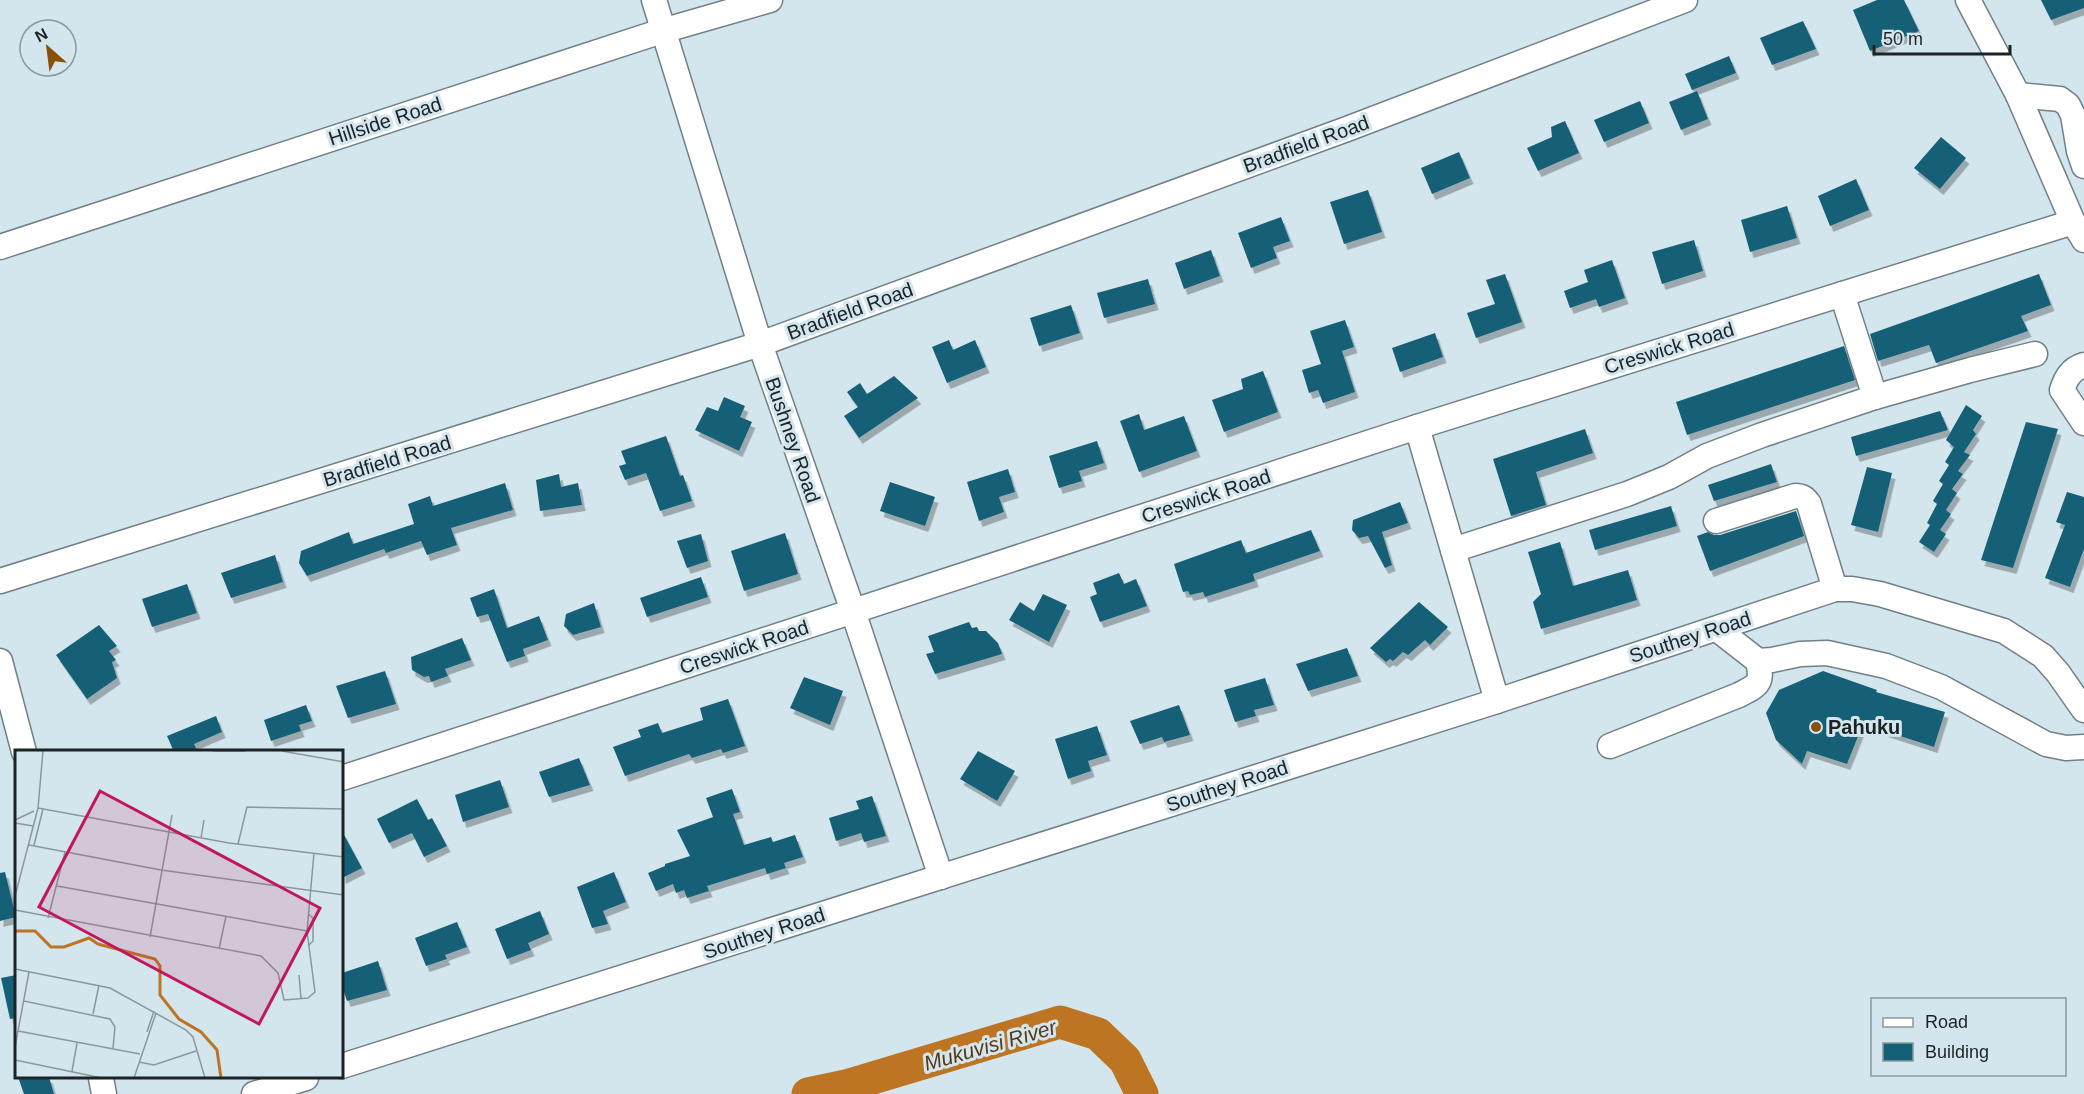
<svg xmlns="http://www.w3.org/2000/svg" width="2084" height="1094" viewBox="0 0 2084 1094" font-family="Helvetica,sans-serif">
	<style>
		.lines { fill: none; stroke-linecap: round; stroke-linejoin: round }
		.river { stroke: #be7523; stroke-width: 33 }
		.building { fill: #166077; filter: url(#shadow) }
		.minor-casing { stroke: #708087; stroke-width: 27 }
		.minor { stroke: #fff; stroke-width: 24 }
		.poi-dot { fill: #894f07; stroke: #d4e6ed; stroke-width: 2 }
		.labels { text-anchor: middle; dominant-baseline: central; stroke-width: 6; stroke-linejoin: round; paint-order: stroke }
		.street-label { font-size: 20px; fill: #1c2326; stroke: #d4e6ed }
		.poi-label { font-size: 20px; font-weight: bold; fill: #1c2326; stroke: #d4e6ed; text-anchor: start }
		.water-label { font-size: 21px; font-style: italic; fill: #583819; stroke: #d4e6ed }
		.inset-river { fill: none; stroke: #be7523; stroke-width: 3 }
		.inset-road { fill: none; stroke: #8a989d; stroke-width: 1.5 }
		.view { fill: #c2185b; fill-opacity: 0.15; stroke: #c2185b; stroke-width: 3 }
		.inset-edge { fill: none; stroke: #1c2326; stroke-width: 3 }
	</style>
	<defs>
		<filter id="shadow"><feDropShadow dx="3.5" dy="6" stdDeviation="0" flood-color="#0004"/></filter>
	</defs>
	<rect width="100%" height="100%" fill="#d4e6ed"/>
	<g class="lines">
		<!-- river -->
		<path class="river" d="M808,1094L846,1086L1060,1022L1098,1034L1125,1060L1142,1094"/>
	</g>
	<!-- building -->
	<g class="building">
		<path d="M1877,0H1904L1919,31L1870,51L1853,10Z"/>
		<path d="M2041,0H2084V8L2051,20Z"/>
		<path d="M1803,21L1816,49L1772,65L1760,38Z"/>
		<path d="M1729,56L1736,73L1692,90L1685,74Z"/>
		<path d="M1697,91L1708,119L1681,130L1669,102Z"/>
		<path d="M1640,101L1649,123L1604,142L1594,120Z"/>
		<path d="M1565,121L1579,153L1538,171L1527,148L1552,137L1551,127Z"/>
		<path d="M1941,137L1966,158L1940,189L1914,168Z"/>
		<path d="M1459,152L1470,178L1432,194L1421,168Z"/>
		<path d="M1856,179L1869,210L1830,226L1818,196Z"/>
		<path d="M1368,190L1382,232L1344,244L1330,202Z"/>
		<path d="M1787,206L1797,238L1750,252L1741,220Z"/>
		<path d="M1281,217L1290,241L1273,247L1277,258L1251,268L1238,233Z"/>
		<path d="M1694,240L1703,271L1662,284L1652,252Z"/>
		<path d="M1211,250L1220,276L1184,289L1175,263Z"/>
		<path d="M1612,260L1625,298L1599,307L1596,299L1570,308L1564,291L1588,282L1584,270Z"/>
		<path d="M1505,274L1522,322L1476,338L1467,313L1495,304L1486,280Z"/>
		<path d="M2039,274L2051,305L2021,316L2028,331L1936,363L1929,345L1878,361L1870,334Z"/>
		<path d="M1148,279L1155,304L1104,318L1097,293Z"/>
		<path d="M1071,305L1080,333L1039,346L1030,318Z"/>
		<path d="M1345,320L1354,347L1342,351L1355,392L1323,403L1318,390L1309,393L1302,370L1321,364L1310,331Z"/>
		<path d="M1435,333L1443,357L1400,372L1392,348Z"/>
		<path d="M949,340L953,350L975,340L986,367L947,383L932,347Z"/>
		<path d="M1844,346L1855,380L1687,435L1676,402Z"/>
		<path d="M1263,371L1278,412L1224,432L1212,400L1243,389L1241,379Z"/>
		<path d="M894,376L918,398L859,438L844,416L858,407L847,392L860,383L867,394Z"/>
		<path d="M724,397L745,406L740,417L752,422L739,451L695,430L707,407L718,411Z"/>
		<path d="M1966,405L1982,416L1973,430L1976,434L1964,452L1970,455L1958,471L1963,474L1952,489L1957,493L1946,510L1951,514L1940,530L1946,534L1934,552L1919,542L1930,525L1927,523L1937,504L1933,501L1943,484L1939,481L1949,465L1945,462L1954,447L1946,440Z"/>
		<path d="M1940,411L1948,430L1856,456L1851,437Z"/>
		<path d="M1139,414L1144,430L1184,416L1197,451L1139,472L1120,421Z"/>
		<path d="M2026,422L2058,429L2013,568L1981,560Z"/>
		<path d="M1585,429L1593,453L1536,472L1546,505L1511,516L1493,459Z"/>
		<path d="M666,436L680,476L683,475L692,501L660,511L646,473L625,480L619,466L626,464L621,451Z"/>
		<path d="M1097,441L1104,463L1079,471L1082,481L1059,488L1049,456Z"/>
		<path d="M1771,464L1777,482L1714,501L1708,485Z"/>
		<path d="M1867,467L1892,473L1878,532L1851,525Z"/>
		<path d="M1008,469L1015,492L999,497L1004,512L979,521L967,482Z"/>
		<path d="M559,474L561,487L578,483L582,505L540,511L536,480Z"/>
		<path d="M890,482L935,497L925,526L880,511Z"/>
		<path d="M505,483L513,510L451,528L457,545L427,555L421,541L386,553L384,549L307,576L299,563L301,551L349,532L353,544L414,524L408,504L430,496L433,506Z"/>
		<path d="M2067,492L2084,497V549L2070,587L2045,578L2065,525L2056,522Z"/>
		<path d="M1400,502L1408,523L1382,532L1392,565L1385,568L1368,536L1359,538L1352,530L1353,520Z"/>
		<path d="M1671,506L1677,526L1595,550L1589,530Z"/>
		<path d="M1796,511L1804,536L1710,571L1697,536L1708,532L1714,535H1720Z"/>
		<path d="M1311,530L1320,551L1253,574L1255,581L1205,597L1203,592L1190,595L1188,591L1183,592L1174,564L1241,540L1246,553Z"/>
		<path d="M785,533L798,574L744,591L731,551Z"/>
		<path d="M701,534L708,561L687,568L677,541Z"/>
		<path d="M1560,542L1573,586L1628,570L1637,600L1541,629L1533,602L1541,594L1528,552Z"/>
		<path d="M275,555L283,582L231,598L221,573Z"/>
		<path d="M1119,573L1124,584L1136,579L1147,606L1100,622L1090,597L1097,594L1093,583Z"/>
		<path d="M701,577L708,597L647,617L640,598Z"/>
		<path d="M187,584L197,613L152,627L142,599Z"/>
		<path d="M494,589L507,628L539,616L548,640L523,649L525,656L507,662L488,614L477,617L470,598Z"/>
		<path d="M1043,594L1067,605L1049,642L1009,620L1020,602L1034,611Z"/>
		<path d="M1419,602L1448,627L1430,645L1425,640L1408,655L1403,652L1393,661L1390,659L1386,662L1370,648Z"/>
		<path d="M594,603L601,627L573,635L564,626L566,614Z"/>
		<path d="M969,622L972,628L977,627L979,631H986L998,643L1002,654L935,674L926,654L934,652L928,636Z"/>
		<path d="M99,625L117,646L109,651L116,660L112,662L117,678L87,699L56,655Z"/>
		<path d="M462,638L471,660L445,669L448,676L431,682L429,676L424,677L412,670L411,657Z"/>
		<path d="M1347,648L1358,676L1308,691L1296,664Z"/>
		<path d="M385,671L396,704L348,718L336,686Z"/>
		<path d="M1823,671L1877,690L1876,692L1945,712L1934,747L1863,724L1847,764L1807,751L1802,764L1776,740L1766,713L1779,690Z"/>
		<path d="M804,677L843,691L830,725L790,708Z"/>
		<path d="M1265,678L1274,705L1254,710L1256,716L1235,722L1224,690Z"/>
		<path d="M728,699L745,746L723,753L721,749L692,758L689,754L625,776L613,747L641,737L638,730L658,723L662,733L703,720L700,708Z"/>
		<path d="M306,705L312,721L299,725L301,731L271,741L264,720Z"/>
		<path d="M1179,705L1190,735L1164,742L1162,737L1140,744L1130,721Z"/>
		<path d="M216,716L222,732L194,744L198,752H174L167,736Z"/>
		<path d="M1097,726L1107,755L1088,761L1091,771L1068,779L1055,739Z"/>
		<path d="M978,751L1015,771L997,801L960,779Z"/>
		<path d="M579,758L590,785L549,797L539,772Z"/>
		<path d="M500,780L509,807L463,822L455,795Z"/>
		<path d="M732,789L740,812L733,814L744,845L771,837L773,842L795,835L803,857L784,863L786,868L767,874L765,868L707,886L709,891L687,898L684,890L676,893L673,884L656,891L648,873L665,866V864L690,856L677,830L713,817L706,798Z"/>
		<path d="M872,796L886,836L864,842L861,833L836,841L829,818L859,809L856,801Z"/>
		<path d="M417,799L428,820L432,818L447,846L424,857L412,833L389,843L377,819Z"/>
		<path d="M342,831L362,868L342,878Z"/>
		<path d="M5,872L16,917L0,921V873Z"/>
		<path d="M614,872L626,902L603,911L608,924L592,928L577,887Z"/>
		<path d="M540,911L549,934L528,943L531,950L507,959L495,929Z"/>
		<path d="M457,922L467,947L445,955L447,959L426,966L415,938Z"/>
		<path d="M378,961L387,990L347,1001L342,986V973Z"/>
		<path d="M16,975V1018L10,1019L1,978Z"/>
		<path d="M18,1077H49L54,1094H24Z"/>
	</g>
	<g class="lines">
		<defs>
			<g id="minor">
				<path d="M654,0L760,344L853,611L941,877"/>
				<path d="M1968,0L2018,95L2073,222L2084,240"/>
				<path d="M2018,95L2060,99L2068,105L2073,115L2079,151L2084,166"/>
				<path d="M0,247L662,31L770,0"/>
				<path d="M1842,294L1875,397"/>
				<path d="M2084,365C2071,369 2066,378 2062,390L2084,423"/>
				<path d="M1417,427L1497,701"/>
				<path d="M1716,521L1795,496C1802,496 1805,498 1809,504L1835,589"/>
				<path d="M1453,550L1627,494L1669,477L1707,456L1762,435L1875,397L1970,370L2035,354"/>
				<path d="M0,581L760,344L1347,129L1685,0"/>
				<path d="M1717,629L1758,661L1772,660L1800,654L1827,653L1886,666L1941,687L2046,744L2066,748L2084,747"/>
				<path d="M0,661L24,752"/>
				<path d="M1610,746L1739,695C1758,685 1763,684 1758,661"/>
				<path d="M342,778L1417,427L2073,222"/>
				<path d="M342,1066L1497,701L1835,589H1852L1880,594L2004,631L2043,656L2058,673L2084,710"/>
				<path d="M101,1078L104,1094"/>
				<path d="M254,1094L306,1078"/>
			</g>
		</defs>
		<!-- minor casing -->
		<use href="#minor" class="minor-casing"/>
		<!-- minor -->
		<use href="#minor" class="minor"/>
	</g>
	<!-- markers -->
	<circle class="poi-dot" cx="1816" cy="727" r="6"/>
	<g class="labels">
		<!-- street labels -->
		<g class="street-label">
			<text transform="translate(385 121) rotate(-18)">Hillside Road</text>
			<text transform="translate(1306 144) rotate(-20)">Bradfield Road</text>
			<text transform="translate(850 311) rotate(-20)">Bradfield Road</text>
			<text transform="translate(1669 348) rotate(-17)">Creswick Road</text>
			<text transform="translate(793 440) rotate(71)">Bushney Road</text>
			<text transform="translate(387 461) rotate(-17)">Bradfield Road</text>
			<text transform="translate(1206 496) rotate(-18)">Creswick Road</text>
			<text transform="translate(1690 637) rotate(-18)">Southey Road</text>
			<text transform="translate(744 647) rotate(-18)">Creswick Road</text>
			<text transform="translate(1227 786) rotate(-18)">Southey Road</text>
			<text transform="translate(764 933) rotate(-18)">Southey Road</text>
		</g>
		<!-- poi labels -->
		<g class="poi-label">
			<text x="1828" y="727">Pahuku</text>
		</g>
		<!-- water labels -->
		<g class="water-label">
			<text transform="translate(990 1045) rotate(-16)">Mukuvisi River</text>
		</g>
	</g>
	<!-- overview -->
	<g transform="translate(15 750)">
		<rect width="328" height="328" fill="#d4e6ed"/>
		<path class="inset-river" d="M0,181H20L36,197H49L74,188L83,194L140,209L145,216V245L164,269L186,282L202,300L206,328"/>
		<path class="inset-road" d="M198,1H231M267,1L329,12M23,58L214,93L329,107M0,70L19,61M0,73L18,76M186,88L189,70M223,94L232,57L329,59M14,95L146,120L329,145M19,95L28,59M42,136L292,181M0,146L23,58L28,1M0,160L246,206L263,223L269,250L293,248L300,242L292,181L299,103M293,164L298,168V191L293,196M33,168L50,102M135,187L157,65M204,199L211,166M0,219L95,238L171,280L178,287L190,328M284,225L286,248M9,251L95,269L100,277L98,298M78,264L84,235M3,281L125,304M132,282L139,261M0,297L14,222M0,310L87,328M124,312L139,315L181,301M57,321L62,293M119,328L141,263"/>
		<path class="view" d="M85,41L305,158L244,274L24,157Z"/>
		<rect width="328" height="328" class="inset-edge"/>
	</g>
	<!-- legend -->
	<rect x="1871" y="998" width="195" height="78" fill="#d4e6ed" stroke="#8a989d" stroke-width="1.5"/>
	<rect x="1883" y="1018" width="30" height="9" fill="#ffffff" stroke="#8a989d" stroke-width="1.5"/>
	<text x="1925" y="1028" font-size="18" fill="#1c2326">Road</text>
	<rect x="1883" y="1043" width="30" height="18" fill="#166077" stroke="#8a989d" stroke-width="1.5"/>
	<text x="1925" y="1058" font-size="18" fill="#1c2326">Building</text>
	<!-- north arrow -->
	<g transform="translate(48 48) rotate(332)"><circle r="28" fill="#d4e6ed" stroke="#8a989d" stroke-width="1.5"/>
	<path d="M0-4.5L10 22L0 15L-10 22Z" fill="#894f07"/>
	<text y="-9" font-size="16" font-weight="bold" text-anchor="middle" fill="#1c2326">N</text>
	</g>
	<!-- scale -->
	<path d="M1874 45v9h136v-9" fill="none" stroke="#1c2326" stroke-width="3"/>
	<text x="1883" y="45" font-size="18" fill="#1c2326" stroke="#d4e6ed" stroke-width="4.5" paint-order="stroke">50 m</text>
</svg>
